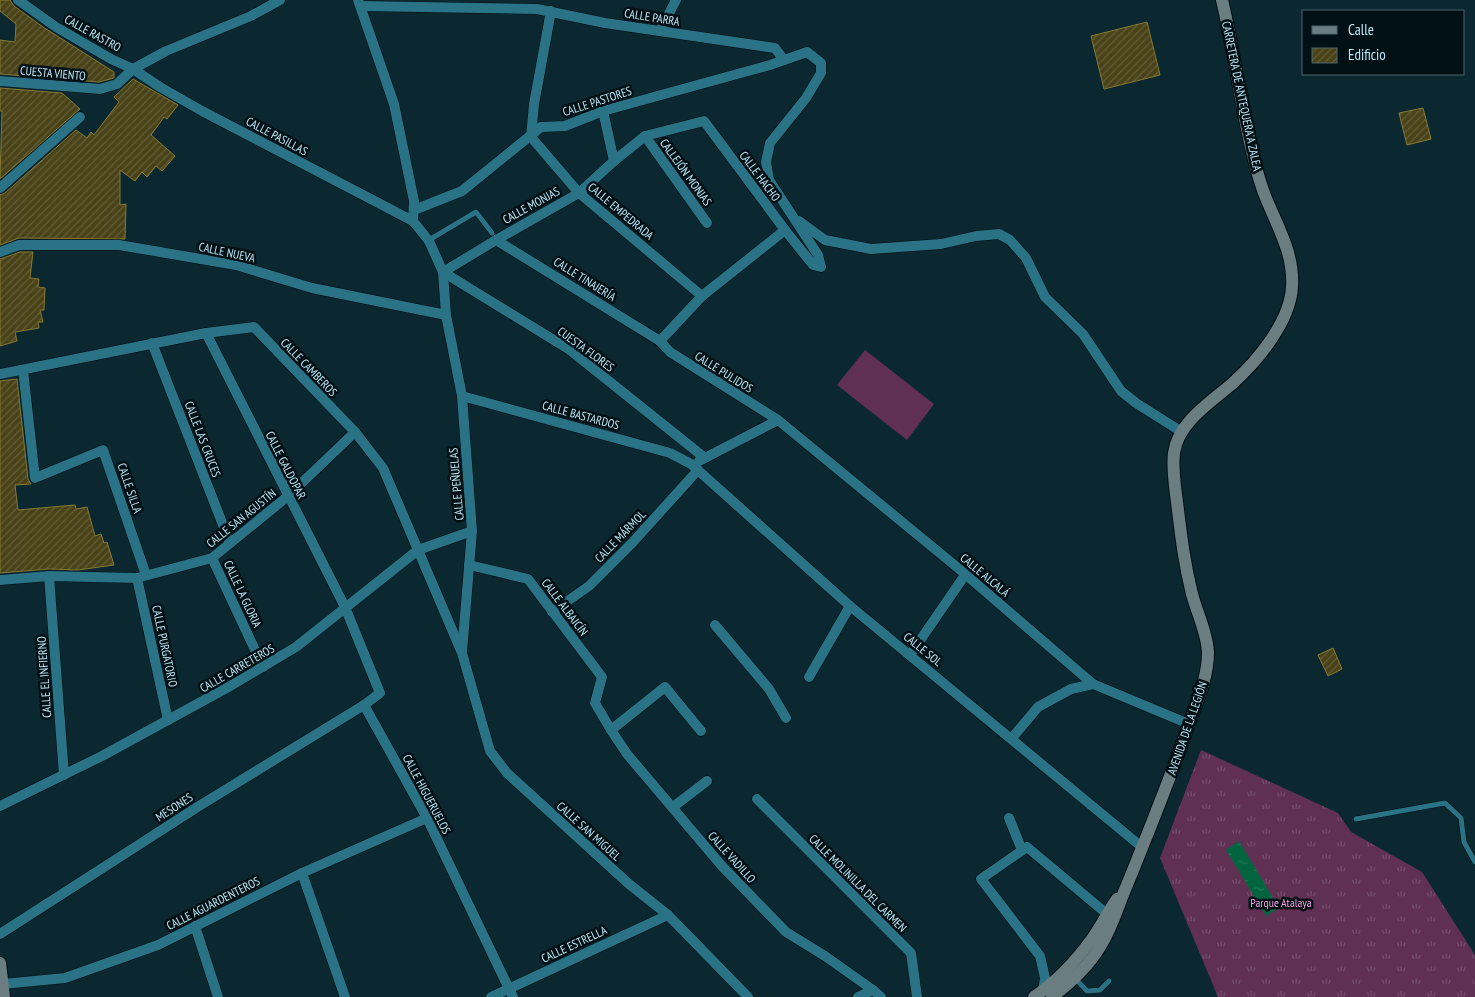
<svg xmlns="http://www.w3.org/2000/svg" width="1475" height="997" viewBox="0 0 1475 997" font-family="'PT Sans Narrow',sans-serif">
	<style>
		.grass { fill: url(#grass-tufts) }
		.pitch { fill: #603052 }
		.water { fill: url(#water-ripples) }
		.building { fill: url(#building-hatch); stroke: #877a31 }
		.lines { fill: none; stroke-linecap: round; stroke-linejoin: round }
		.lane-casing { stroke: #040f13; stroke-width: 6 }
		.street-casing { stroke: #040f13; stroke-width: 11 }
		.secondary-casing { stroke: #040f13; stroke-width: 14 }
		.lane { stroke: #2a7285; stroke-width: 5 }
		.street { stroke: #2a7285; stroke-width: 10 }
		.secondary { stroke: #6a7e81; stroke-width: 12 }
		.labels { text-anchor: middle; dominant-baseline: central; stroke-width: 5; stroke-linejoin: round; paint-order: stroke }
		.street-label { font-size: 12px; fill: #bce6f4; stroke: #001015 }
		.park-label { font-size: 12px; fill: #fa9fdf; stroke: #001015 }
	</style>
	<defs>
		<pattern id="grass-tufts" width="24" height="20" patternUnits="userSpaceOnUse" patternTransform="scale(1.25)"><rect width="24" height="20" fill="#603052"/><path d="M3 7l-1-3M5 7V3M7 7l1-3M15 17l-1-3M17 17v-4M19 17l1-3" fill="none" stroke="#754e6c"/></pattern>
		<pattern id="water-ripples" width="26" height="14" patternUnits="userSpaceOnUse" patternTransform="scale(1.25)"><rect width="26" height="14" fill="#00653e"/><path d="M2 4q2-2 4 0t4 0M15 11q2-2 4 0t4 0" fill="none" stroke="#237b5a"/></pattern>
		<pattern id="building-hatch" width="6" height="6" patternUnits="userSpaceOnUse" patternTransform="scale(1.25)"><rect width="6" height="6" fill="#4a4217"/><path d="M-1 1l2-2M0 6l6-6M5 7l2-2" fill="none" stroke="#625d39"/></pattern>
	</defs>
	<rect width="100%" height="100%" fill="#0b2830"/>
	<!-- grass -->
	<path class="grass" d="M1201,750L1338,813L1351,832L1422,872L1475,955V997H1218L1160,858Z"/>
	<!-- pitch -->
	<path class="pitch" d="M865,350L934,404L907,440L837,385Z"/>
	<!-- water -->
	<path class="water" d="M1239,841L1279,908L1266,916L1226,850Z"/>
	<!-- building -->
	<g class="building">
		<path d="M0,0H10L14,6L43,27L114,72V78L99,82L0,74V40L15,42L16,24L0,11Z"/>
		<path d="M1147,22L1160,75L1104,89L1091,36Z"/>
		<path d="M133,79L178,105L167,119L164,117L151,135L175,156L162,171L156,166L147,177L142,172L135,181L120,170V205L126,204L125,239L19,238L0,245V195L5,193L76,130L87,138L91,132L94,135L119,102L114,97Z"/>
		<path d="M0,88L62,93L80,109L0,179L2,111H0Z"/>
		<path d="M1423,108L1431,139L1407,145L1399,113Z"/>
		<path d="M20,252H33L30,278L39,279L38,287L45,288L44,310H40L43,322H38L39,328L15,332L17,341L0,346V259Z"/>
		<path d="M17,379L28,479L31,484L15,485L18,510L75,505L76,509L87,507L95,536L101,534L104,543L107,542L114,565L78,570L49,569L0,573V381Z"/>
		<path d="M1333,648L1342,669L1328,676L1318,655Z"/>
	</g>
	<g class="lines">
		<defs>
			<g id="lane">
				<path d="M429,240L476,212L492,233"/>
				<path d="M1356,819L1445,803L1461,818L1464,842L1475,862"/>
				<path d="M1075,978L1087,991L1100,990L1109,981"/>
			</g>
			<g id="street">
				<path d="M18,0L56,27L111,59L133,69L160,87L202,111L413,221"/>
				<path d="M358,0L394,104L414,201L413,221L429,241L443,272L446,315L462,396L472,531L462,652"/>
				<path d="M361,6L537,9L605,23L775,48L784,60"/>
				<path d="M551,11L534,104L531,137L579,193L702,296"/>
				<path d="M660,31L676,0"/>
				<path d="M0,81L100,89L117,84L133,69L166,51L251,16L280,0"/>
				<path d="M603,111L614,161"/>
				<path d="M645,136L707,223"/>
				<path d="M0,188L80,117"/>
				<path d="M414,210L462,191L541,127L565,126L603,111L770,65L807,52L821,63V73L806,98L770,143L766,162L769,180L818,255L821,267L813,265L785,230"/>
				<path d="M799,221L825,240L871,249L941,244L976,236L999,234L1010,240L1026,258L1045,297L1083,334L1121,391L1136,403L1182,432"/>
				<path d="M496,240L660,341L670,352L778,420L958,568L1093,684L1189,724"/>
				<path d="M0,252L19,245H119L236,265L312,288L446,315"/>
				<path d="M443,272L496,240L579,193L614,161L645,136L704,121L785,230L702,296L660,341"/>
				<path d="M443,272L570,350L705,458"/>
				<path d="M206,333L345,607L380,693L364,705L427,818L513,997"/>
				<path d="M152,343L230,543"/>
				<path d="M23,370L35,478L103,450L146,575"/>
				<path d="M0,374L206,333L254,327L355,432L383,468L462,653L490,751L507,773L629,884L668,915L748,997"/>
				<path d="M462,396L670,453L691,464L850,606L1143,848"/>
				<path d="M699,461L778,420"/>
				<path d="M212,558L263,667"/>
				<path d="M469,565L528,579L602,677L595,703L611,730L627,754L721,865L786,932L825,956L873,990L881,997"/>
				<path d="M49,576L64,775"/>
				<path d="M137,578L168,720"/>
				<path d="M0,580L49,576L137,578L212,558L288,496L355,432"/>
				<path d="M552,612L589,586L633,542L698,470"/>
				<path d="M715,625L769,689L786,718"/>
				<path d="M910,655L965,575"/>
				<path d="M809,677L850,606"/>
				<path d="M611,730L665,687L701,731"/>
				<path d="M1012,738L1038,707L1071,689L1093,684"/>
				<path d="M757,799L911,953L917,997"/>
				<path d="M0,806L102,756L232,685L296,647L418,550L472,531"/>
				<path d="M673,807L707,781"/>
				<path d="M1009,818L1022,850"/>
				<path d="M302,873L345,997"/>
				<path d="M195,926L218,997"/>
				<path d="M0,934L199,806L364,705"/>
				<path d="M3,984L65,978L158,945L302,873L427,818"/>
				<path d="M1043,991L1045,978L1040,956L981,879L1027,847L1107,914"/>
				<path d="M491,997L668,915"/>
				<path d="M858,997L873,990"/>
			</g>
			<g id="secondary">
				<path d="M0,963L4,997"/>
				<path d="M1034,997C1056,982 1076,961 1092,939C1101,926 1108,912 1117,899"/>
				<path d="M1052,997C1071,982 1089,966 1101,945C1113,926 1118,905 1127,885C1149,831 1171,777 1190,721C1198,699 1208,677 1208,652C1207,632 1197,613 1192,594C1184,562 1181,535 1177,502C1175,486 1172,469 1174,453C1178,422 1211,402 1233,383C1258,360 1290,322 1292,287C1294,256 1280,231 1268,203C1261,187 1256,169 1252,151C1240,101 1234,50 1222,0"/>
			</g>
		</defs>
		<!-- lane casing -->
		<use href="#lane" class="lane-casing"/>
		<!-- street casing -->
		<use href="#street" class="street-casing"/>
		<!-- secondary casing -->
		<use href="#secondary" class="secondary-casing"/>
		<!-- lane -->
		<use href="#lane" class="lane"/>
		<!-- street -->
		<use href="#street" class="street"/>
		<!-- secondary -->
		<use href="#secondary" class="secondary"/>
	</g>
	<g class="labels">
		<!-- street labels -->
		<g class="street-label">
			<text transform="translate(652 17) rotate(9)">CALLE PARRA</text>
			<text transform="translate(93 33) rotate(29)">CALLE RASTRO</text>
			<text transform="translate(53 73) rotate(5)">CUESTA VIENTO</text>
			<text transform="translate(1242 96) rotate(78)">CARRETERA DE ANTEQUERA A ZALEA</text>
			<text transform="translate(597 101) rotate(-18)">CALLE PASTORES</text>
			<text transform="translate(277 136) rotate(28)">CALLE PASILLAS</text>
			<text transform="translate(686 172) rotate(54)">CALLEJÓN MONJAS</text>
			<text transform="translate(760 176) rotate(53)">CALLE HACHO</text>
			<text transform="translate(531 205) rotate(-29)">CALLE MONJAS</text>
			<text transform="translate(621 211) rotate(40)">CALLE EMPEDRADA</text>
			<text transform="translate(227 252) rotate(12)">CALLE NUEVA</text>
			<text transform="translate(585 279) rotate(32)">CALLE TINAJERÍA</text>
			<text transform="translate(586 349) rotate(36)">CUESTA FLORES</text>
			<text transform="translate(309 367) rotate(46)">CALLE CAMBEROS</text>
			<text transform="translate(724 372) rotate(32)">CALLE PULIDOS</text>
			<text transform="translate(581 415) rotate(15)">CALLE BASTARDOS</text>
			<text transform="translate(203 439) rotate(69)">CALLE LAS CRUCES</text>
			<text transform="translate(286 465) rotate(63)">CALLE GALDOPAR</text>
			<text transform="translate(456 484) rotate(-95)">CALLE PEÑUELAS</text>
			<text transform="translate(130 488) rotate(71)">CALLE SILLA</text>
			<text transform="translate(241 518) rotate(-39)">CALLE SAN AGUSTÍN</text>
			<text transform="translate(620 536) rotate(-46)">CALLE MÁRMOL</text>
			<text transform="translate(985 575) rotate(40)">CALLE ALCALÁ</text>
			<text transform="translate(243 594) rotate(65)">CALLE LA GLORIA</text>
			<text transform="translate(565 607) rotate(53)">CALLE ALBAICÍN</text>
			<text transform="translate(165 646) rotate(78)">CALLE PURGATORIO</text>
			<text transform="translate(923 649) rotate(39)">CALLE SOL</text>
			<text transform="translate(237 668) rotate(-30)">CALLE CARRETEROS</text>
			<text transform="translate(44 677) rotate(-94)">CALLE EL INFIERNO</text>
			<text transform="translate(1187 728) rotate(-71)">AVENIDA DE LA LEGIÓN</text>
			<text transform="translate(427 794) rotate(62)">CALLE HIGUERUELOS</text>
			<text transform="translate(174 807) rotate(-33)">MESONES</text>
			<text transform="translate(589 831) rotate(42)">CALLE SAN MIGUEL</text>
			<text transform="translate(732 857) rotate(48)">CALLE VADILLO</text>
			<text transform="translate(858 883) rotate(45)">CALLE MOLINILLA DEL CARMEN</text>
			<text transform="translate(213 903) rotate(-27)">CALLE AGUARDENTEROS</text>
			<text transform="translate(574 944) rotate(-25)">CALLE ESTRELLA</text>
		</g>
		<!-- park labels -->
		<g class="park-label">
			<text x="1281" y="902">Parque Atalaya</text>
		</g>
	</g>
	<!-- legend -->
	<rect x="1302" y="10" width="162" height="65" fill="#001015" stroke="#4b666e"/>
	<rect x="1312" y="26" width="25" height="8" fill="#6a7e81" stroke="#4b666e"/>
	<text x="1348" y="35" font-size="15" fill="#bce6f4">Calle</text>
	<rect x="1312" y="48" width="25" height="15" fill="url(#building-hatch)" stroke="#4b666e"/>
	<text x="1348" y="60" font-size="15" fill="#bce6f4">Edificio</text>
</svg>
